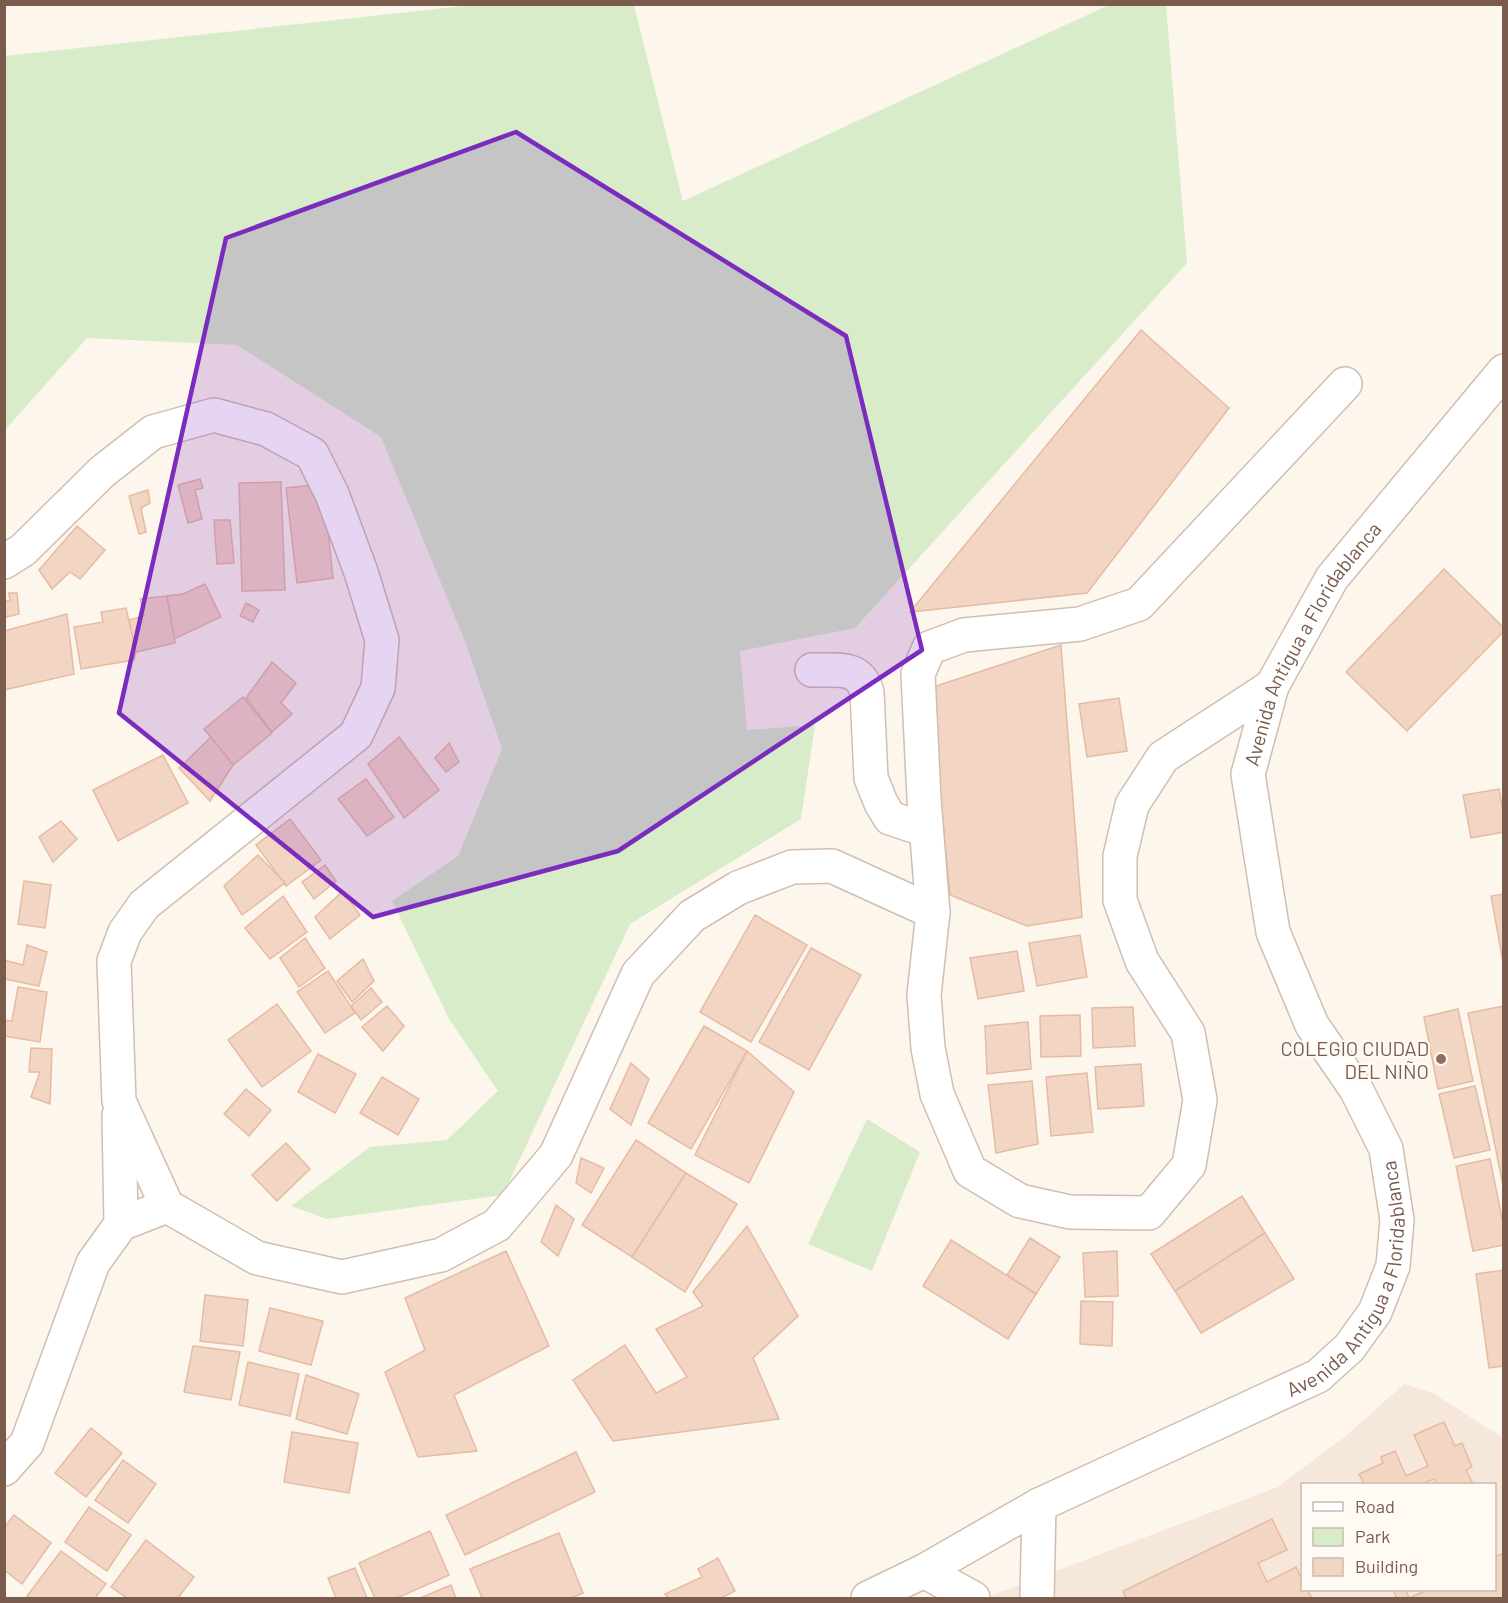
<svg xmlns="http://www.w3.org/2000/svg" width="1508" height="1603" viewBox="0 0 1508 1603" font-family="Barlow,sans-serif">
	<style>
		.residential { fill: #f5e8da; fill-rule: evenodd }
		.green { fill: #d8ecc9 }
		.building { fill: #f3d5c3; stroke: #e6bba3; stroke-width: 1.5 }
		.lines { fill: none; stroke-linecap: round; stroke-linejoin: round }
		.minor-casing { stroke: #d1beb0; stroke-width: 36 }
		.minor { stroke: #fff; stroke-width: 33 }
		.marked { fill: #7b2cbf; fill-opacity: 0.2; stroke: #7b2cbf; stroke-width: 4.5; stroke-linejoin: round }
		.education-dot { fill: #8d6e63; stroke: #fffaf3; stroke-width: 2 }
		.labels { text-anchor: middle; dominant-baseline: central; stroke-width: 4.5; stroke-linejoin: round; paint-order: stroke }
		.street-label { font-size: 20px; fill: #7a5c4d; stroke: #fffaf3 }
		.education-label { font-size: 20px; fill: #785e54; stroke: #fffaf3; text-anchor: end }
	</style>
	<rect width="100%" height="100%" fill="#fdf6ec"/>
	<!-- residential -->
	<path class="residential" d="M1404,1384L1433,1393L1503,1438V1598H984L1278,1487L1347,1435ZM1302,1484H1494V1590H1302Z"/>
	<!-- green -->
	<g class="green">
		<path d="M473,5H634L683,201L1109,5H1166L1187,263L855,628L740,651L747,730L815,725L801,819L630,924L503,1195L327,1219L291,1206L370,1147L447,1140L498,1091L449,1019L392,901L458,856L502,749L466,644L381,437L237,345L87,338L5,430V56Z"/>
		<path d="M867,1119L920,1152L872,1271L808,1244Z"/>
	</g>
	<!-- building -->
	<g class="building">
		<path d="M1141,330L1229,408L1087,593L910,612Z"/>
		<path d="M200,479L203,488L195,490L202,519L188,523L178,485Z"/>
		<path d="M281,482L285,590L242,591L239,483Z"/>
		<path d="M323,484L333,578L297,583L286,488Z"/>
		<path d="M148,490L150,503L141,508L146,532L139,534L129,496Z"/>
		<path d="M214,520H230L234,563L217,564Z"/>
		<path d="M77,526L105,550L80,579L70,572L52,589L39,570Z"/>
		<path d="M1444,569L1504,628V631L1407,731L1346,672Z"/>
		<path d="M205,584L221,617L174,639L167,596L183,594Z"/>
		<path d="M9,593H17L19,614L6,617L4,601H10Z"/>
		<path d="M167,596L175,643L136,652L129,620L144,616L140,599Z"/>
		<path d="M246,603L259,610L253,622L240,616Z"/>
		<path d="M126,608L136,652L134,660L81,669L74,627L103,622L101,612Z"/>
		<path d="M67,614L74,674L4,690V631Z"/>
		<path d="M1061,645L1082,917L1027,926L950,895L930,688Z"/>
		<path d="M272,662L296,683L281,703L292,714L272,732L246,698Z"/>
		<path d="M243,697L272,733L233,765L204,729Z"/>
		<path d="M1119,698L1127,751L1087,757L1079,704Z"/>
		<path d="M211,737L233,765L210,801L179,768Z"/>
		<path d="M399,737L439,790L404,818L368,764Z"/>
		<path d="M449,743L459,762L446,772L435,758Z"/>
		<path d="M163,755L188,803L118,841L93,790Z"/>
		<path d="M366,779L394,817L367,836L338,799Z"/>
		<path d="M1499,789L1504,816V832L1471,838L1463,795Z"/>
		<path d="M290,819L321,860L286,886L256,845Z"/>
		<path d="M61,821L77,839L53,862L39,837Z"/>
		<path d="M258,855L285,883L242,915L224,886Z"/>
		<path d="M325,865L336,881L314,899L302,882Z"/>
		<path d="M24,881L51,885L45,928L18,924Z"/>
		<path d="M343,891L360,915L330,939L315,917Z"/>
		<path d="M1504,894V962H1503L1491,896Z"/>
		<path d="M283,896L307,932L270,959L245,928Z"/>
		<path d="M755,915L807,945L751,1042L700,1012Z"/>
		<path d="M1080,935L1087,977L1037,986L1029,943Z"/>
		<path d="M305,938L325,968L299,987L280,958Z"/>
		<path d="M27,945L47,952L39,986L4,979V960L23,965Z"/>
		<path d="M811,948L861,975L809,1070L759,1042Z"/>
		<path d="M1017,951L1024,991L978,999L970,958Z"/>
		<path d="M363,959L374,981L352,1002L337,981Z"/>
		<path d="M328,971L355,1013L325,1033L297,992Z"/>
		<path d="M18,987L47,992L40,1042L4,1036V1020L12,1021Z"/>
		<path d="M371,988L382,1002L361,1020L351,1006Z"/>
		<path d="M277,1004L311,1051L262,1087L228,1040Z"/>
		<path d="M387,1006L404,1026L383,1051L362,1027Z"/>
		<path d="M1504,1006V1190L1468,1013Z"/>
		<path d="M1133,1007L1135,1046L1093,1048L1092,1008Z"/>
		<path d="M1458,1009L1473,1081L1438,1089L1424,1017Z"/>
		<path d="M1080,1015L1081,1056L1041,1057L1040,1016Z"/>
		<path d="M1028,1022L1031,1069L987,1074L985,1026Z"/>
		<path d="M704,1026L747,1051L691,1149L648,1123Z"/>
		<path d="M31,1048L52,1049L50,1104L31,1097L40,1072H29Z"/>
		<path d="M747,1051L794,1092L749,1183L695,1155Z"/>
		<path d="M318,1054L356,1074L335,1113L298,1092Z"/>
		<path d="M631,1063L649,1079L631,1125L610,1109Z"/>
		<path d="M1141,1064L1144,1106L1098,1109L1095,1067Z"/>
		<path d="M1087,1073L1093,1132L1051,1136L1046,1077Z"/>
		<path d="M382,1077L419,1099L398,1135L360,1113Z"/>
		<path d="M1032,1081L1038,1144L996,1153L988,1085Z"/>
		<path d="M1475,1086L1490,1150L1454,1158L1439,1094Z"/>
		<path d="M246,1089L271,1110L249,1136L224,1114Z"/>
		<path d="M636,1140L686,1173L632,1257L582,1225Z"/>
		<path d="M286,1143L310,1169L277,1201L252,1175Z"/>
		<path d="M581,1158L604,1168L591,1193L576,1183Z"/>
		<path d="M1490,1159L1504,1228V1245L1473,1251L1456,1166Z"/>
		<path d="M686,1173L737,1204L685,1292L632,1257Z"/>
		<path d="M1242,1196L1265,1233L1175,1291L1151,1254Z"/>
		<path d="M556,1205L574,1219L558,1256L541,1242Z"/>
		<path d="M747,1226L798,1316L753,1358L779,1419L613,1441L573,1380L625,1345L656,1393L687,1377L656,1329L703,1306L693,1292Z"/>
		<path d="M1265,1233L1294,1279L1201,1333L1175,1291Z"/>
		<path d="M1030,1238L1060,1257L1036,1294L1007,1275Z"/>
		<path d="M951,1240L1036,1294L1008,1339L923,1286Z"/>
		<path d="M506,1251L549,1346L454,1395L477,1451L418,1457L385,1372L425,1350L405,1298Z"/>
		<path d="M1117,1251L1118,1296L1085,1297L1083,1253Z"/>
		<path d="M1504,1270V1366L1489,1368L1476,1274Z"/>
		<path d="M205,1295L248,1300L243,1346L200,1341Z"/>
		<path d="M1081,1301L1113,1302L1112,1346L1080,1344Z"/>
		<path d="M270,1308L323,1321L311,1365L259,1351Z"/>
		<path d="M193,1346L240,1352L231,1400L184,1392Z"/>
		<path d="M248,1362L299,1374L290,1416L239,1405Z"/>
		<path d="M306,1375L359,1394L347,1434L296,1419Z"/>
		<path d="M1444,1422L1455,1446L1462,1443L1472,1467L1466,1470L1473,1484H1437L1434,1479L1421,1484H1364L1359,1474L1383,1463L1381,1457L1395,1451L1406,1476L1428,1466L1414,1435Z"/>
		<path d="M91,1428L122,1453L86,1497L55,1473Z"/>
		<path d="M292,1432L358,1443L349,1493L284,1482Z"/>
		<path d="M576,1452L595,1492L465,1555L446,1515Z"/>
		<path d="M123,1460L156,1484L128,1523L95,1500Z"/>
		<path d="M89,1507L131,1535L107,1571L65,1542Z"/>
		<path d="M14,1515L51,1543L22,1584L4,1570V1528Z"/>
		<path d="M1272,1519L1287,1550L1258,1563L1267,1582L1296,1567L1302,1580V1590H1307L1312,1598H1126L1123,1591Z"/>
		<path d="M430,1531L449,1575L397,1598H375L359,1563Z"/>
		<path d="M559,1533L583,1593L571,1598H482L470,1569Z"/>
		<path d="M146,1540L194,1577L178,1598H127L111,1587Z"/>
		<path d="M61,1551L106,1584L95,1598H30L27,1596Z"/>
		<path d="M1504,1553V1598H1397L1393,1590H1406L1409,1598L1427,1590H1494V1557Z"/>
		<path d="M718,1558L735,1591L721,1598H668L665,1594L702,1577L698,1569Z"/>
		<path d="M355,1568L367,1598H336L328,1578Z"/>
		<path d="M451,1585L456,1598H420Z"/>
	</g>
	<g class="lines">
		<defs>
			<g id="minor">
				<path d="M4,562L23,550L102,472L153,432L214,415L266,429L312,454L332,494L361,572L382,640L378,688L356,735L144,905L125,932L114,961L119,1101L167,1206"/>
				<path d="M812,670C836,671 859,664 867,692L871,778L881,803L890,818L926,830"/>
				<path d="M1272,686L1163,757L1132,805L1120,856V900L1142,961L1188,1033L1200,1100L1189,1165L1149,1213L1070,1212L1020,1201L970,1171L937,1094L928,1048L924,995L933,912L924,799L918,674L929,648L964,635L1080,624L1139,604L1345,384"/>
				<path d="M119,1115L121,1224"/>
				<path d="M4,1469L27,1443L93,1263L121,1224L167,1206L257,1258L342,1277L441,1255L497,1225L556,1155L638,974L692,916L738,888L792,867L832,866L933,912"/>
				<path d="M924,1571L973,1598"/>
				<path id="s1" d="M868,1598L924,1571L1039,1505L1318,1376L1349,1348L1375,1312L1393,1266L1397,1220L1386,1149L1356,1089L1312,1025L1273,932L1248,774L1272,686L1332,578L1504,371"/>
				<path d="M1037,1598L1039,1505"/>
			</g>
		</defs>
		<!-- minor casing -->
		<use href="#minor" class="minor-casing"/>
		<!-- minor -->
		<use href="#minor" class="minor"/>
	</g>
	<!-- marked area -->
	<path class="marked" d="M516,132L846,336L922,650L618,851L373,917L119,713L226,238Z"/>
	<!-- markers -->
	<circle class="education-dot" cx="1441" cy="1059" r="6"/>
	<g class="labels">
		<!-- street labels -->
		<g class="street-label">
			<text stroke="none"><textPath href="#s1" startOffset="1308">Avenida Antigua a Floridablanca</textPath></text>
			<text stroke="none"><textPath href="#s1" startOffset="606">Avenida Antigua a Floridablanca</textPath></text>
		</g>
		<!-- education labels -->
		<g class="education-label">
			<text x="1429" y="1048">COLEGIO CIUDAD<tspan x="1429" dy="23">DEL NIÑO</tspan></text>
		</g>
	</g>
	<!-- border -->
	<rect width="1508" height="1603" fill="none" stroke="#7a5c4d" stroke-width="12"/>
	<!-- legend -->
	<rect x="1301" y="1483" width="195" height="108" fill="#fffaf3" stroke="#cabbb1" stroke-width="1.5"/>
	<rect x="1313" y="1502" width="30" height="9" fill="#ffffff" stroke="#cabbb1" stroke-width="1.5"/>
	<text x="1355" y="1513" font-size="18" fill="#7a5c4d">Road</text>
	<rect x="1313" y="1528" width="30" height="18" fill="#d8ecc9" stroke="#cabbb1" stroke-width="1.5"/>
	<text x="1355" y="1543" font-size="18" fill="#7a5c4d">Park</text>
	<rect x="1313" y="1558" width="30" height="18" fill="#f3d5c3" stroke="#cabbb1" stroke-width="1.5"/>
	<text x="1355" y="1573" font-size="18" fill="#7a5c4d">Building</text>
</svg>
